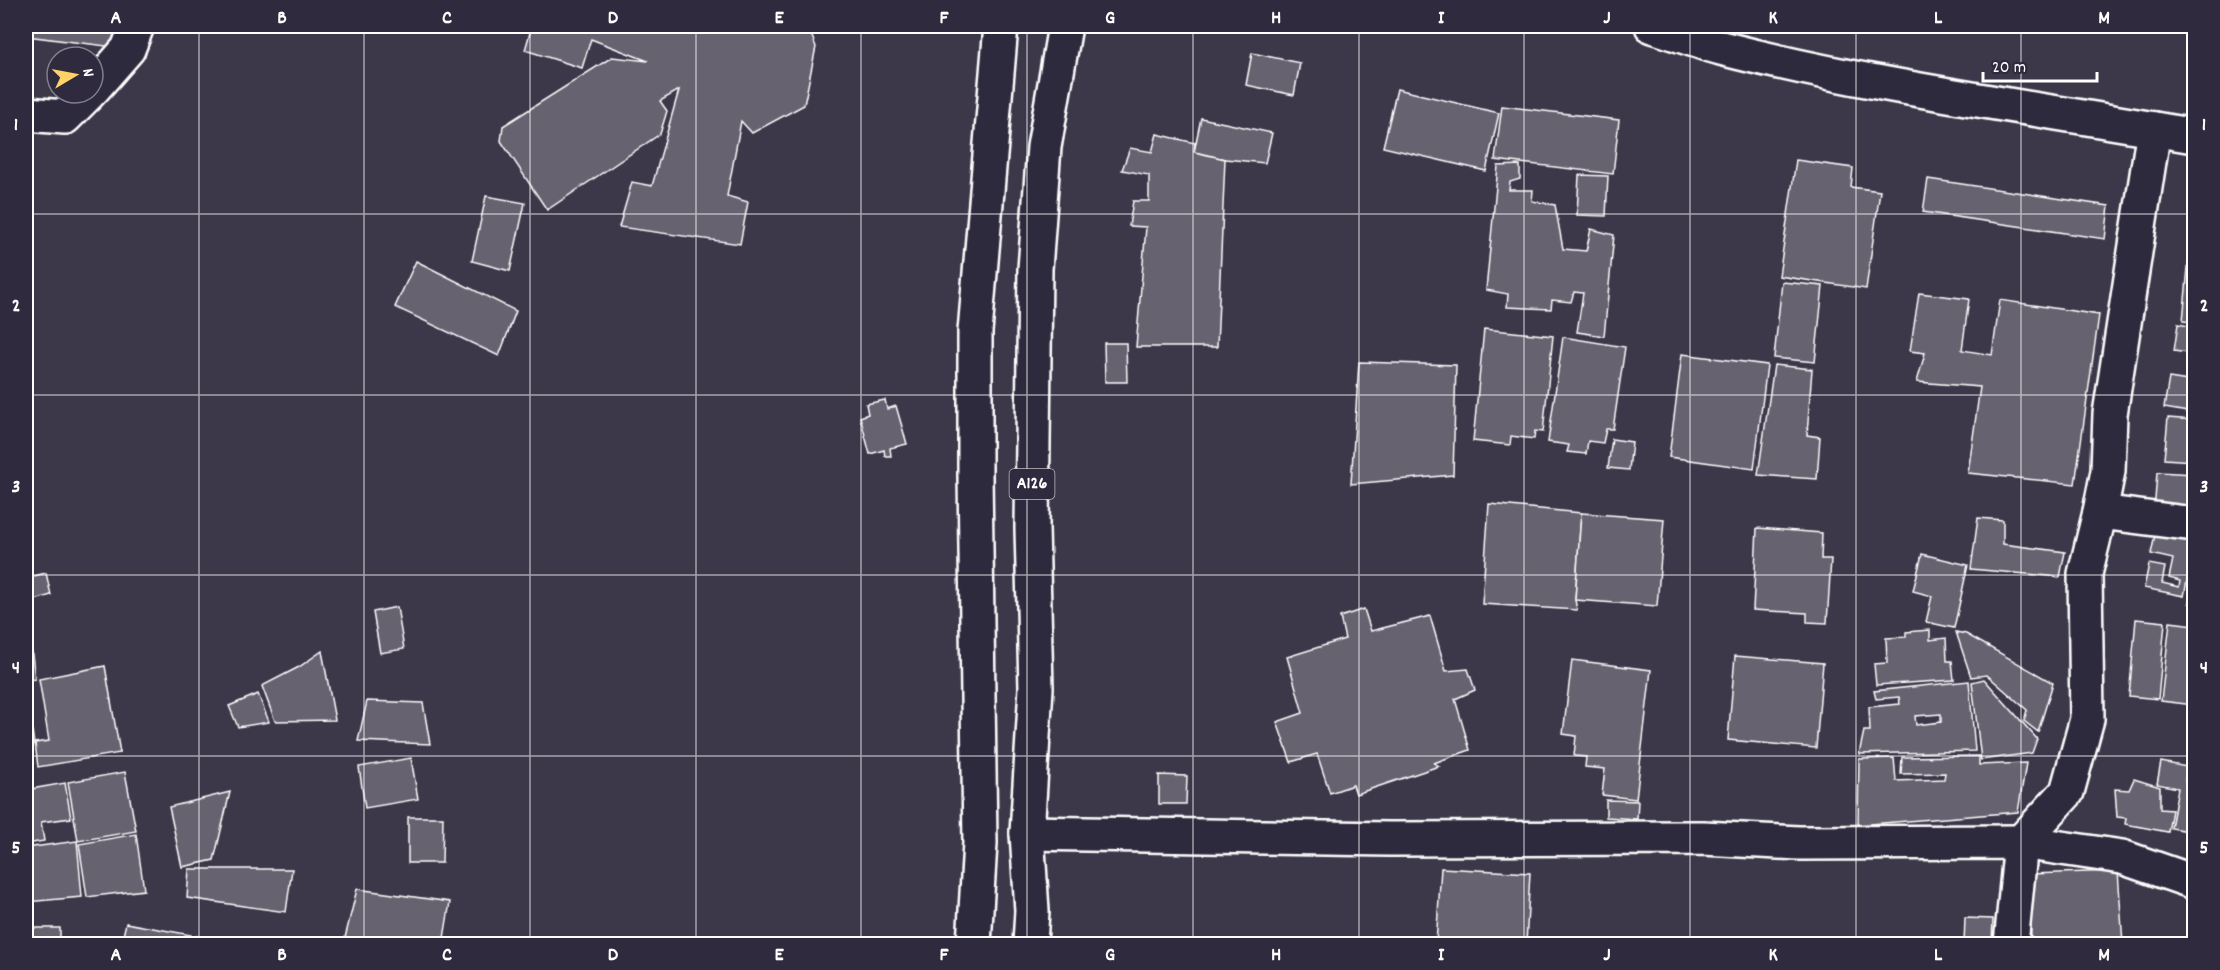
<svg xmlns="http://www.w3.org/2000/svg" width="2220" height="970" viewBox="0 0 2220 970" font-family="Dekko,sans-serif">
	<style>
		.building { fill: #666270; stroke: #fff; stroke-width: 1.5; fill-rule: evenodd }
		.lines { fill: none; stroke-linecap: round; stroke-linejoin: round }
		.minor-casing { stroke: #fff; stroke-width: 38 }
		.highway-casing { stroke: #fff; stroke-width: 38 }
		.minor { stroke: #2f2a3d; stroke-width: 33 }
		.highway { stroke: #2f2a3d; stroke-width: 33 }
		.grid { fill: none; stroke: #fff; stroke-width: 1.5; stroke-opacity: 0.55 }
		.labels { text-anchor: middle; dominant-baseline: central; stroke-width: 4.5; stroke-linejoin: round; paint-order: stroke }
		.shield { fill: #2f2a3d; stroke: #c1bfc5; stroke-width: 1.5 }
		.shield-label { font-size: 18px; font-weight: bold; fill: #fff }
		.neatline { fill: none; stroke: #fff; stroke-width: 2 }
		.grid-label { font-size: 20px; text-anchor: middle; font-weight: bold; fill: #fff }
	</style>
	<rect width="100%" height="100%" fill="#3c3749"/>
	<filter id="ink" filterUnits="userSpaceOnUse"><feTurbulence type="fractalNoise" baseFrequency=".0167" numOctaves="2"/><feDisplacementMap in="SourceGraphic" scale="12" xChannelSelector="R" yChannelSelector="G"/><feConvolveMatrix kernelMatrix="1 2 1 2 8 2 1 2 1" color-interpolation-filters="sRGB"/></filter>
	<g filter="url(#ink)">
		<!-- building -->
		<g class="building">
			<path d="M28,26H116L114,47L27,36Z"/>
			<path d="M532,26H808L816,47L804,105L752,133L741,121L727,196L748,202L740,244L619,227L632,182L652,186L679,90L660,101L667,111L660,134L547,210L501,141L503,126L612,57L648,61L591,39L582,68L525,50Z"/>
			<path d="M1252,53L1300,63L1294,95L1246,85Z"/>
			<path d="M1397,89L1499,113L1486,171L1383,147Z"/>
			<path d="M1502,106L1619,120L1613,174L1495,160Z"/>
			<path d="M1201,118L1272,133L1265,163L1225,159L1194,152Z"/>
			<path d="M1157,134L1195,143L1194,152L1225,159L1217,347H1136L1146,227L1129,226L1133,201H1149V175L1122,170L1130,148L1152,152Z"/>
			<path d="M1796,160L1853,168L1851,187L1880,191L1866,289L1779,276Z"/>
			<path d="M1520,165V179L1510,182L1509,190H1533L1532,201L1555,205L1563,249L1586,251L1591,229L1614,235L1604,336L1577,332L1583,293L1574,292L1571,302L1552,300L1551,309L1507,307L1508,294L1486,290L1498,166Z"/>
			<path d="M1579,175L1608,176L1606,216L1577,215Z"/>
			<path d="M1928,179L2109,206L2105,239L1923,212Z"/>
			<path d="M486,196L525,203L510,271L472,261Z"/>
			<path d="M2189,257L2194,258V322L2183,321Z"/>
			<path d="M416,261L516,311L499,356L395,307Z"/>
			<path d="M1782,282L1823,286L1815,362L1774,358Z"/>
			<path d="M1919,293L1969,299L1962,350L1992,355L2000,300L2099,315L2075,484L1968,473L1980,387L1917,382L1925,353L1910,351Z"/>
			<path d="M2178,324L2194,327V354L2174,351Z"/>
			<path d="M1484,329L1553,336L1543,432L1535,431L1534,439L1511,436L1510,445L1473,441Z"/>
			<path d="M1563,337L1625,347L1613,429H1606L1603,443L1588,441L1586,454L1567,452L1569,445L1548,442Z"/>
			<path d="M1104,343H1126L1127,382H1105Z"/>
			<path d="M1682,354L1767,365L1754,469L1669,457Z"/>
			<path d="M1359,362L1456,365L1453,475L1351,484Z"/>
			<path d="M1774,365L1812,369L1807,435L1820,437L1817,479L1758,475Z"/>
			<path d="M2169,378L2194,382V413L2164,408Z"/>
			<path d="M885,400L887,409L896,406L907,444L890,448L891,456H885L884,450L870,454L860,417L868,414L866,404Z"/>
			<path d="M2168,418L2194,420L2193,461L2164,459Z"/>
			<path d="M1612,439L1632,442L1629,470L1608,468Z"/>
			<path d="M2157,472L2194,474V517L2154,514Z"/>
			<path d="M1489,504L1581,513L1575,600L1577,610L1482,604Z"/>
			<path d="M1581,513L1664,519L1657,606L1575,600Z"/>
			<path d="M1978,518L2003,520V544L2065,552L2060,577L1971,569Z"/>
			<path d="M2157,525L2194,533V545L2184,596L2144,588L2149,564L2165,567L2162,583L2179,587L2180,581L2169,578L2173,559L2151,554Z"/>
			<path d="M1757,528L1822,533L1821,559H1831L1827,623L1807,622V613L1753,610Z"/>
			<path d="M1922,554L1968,565L1954,628L1926,622L1932,596L1913,591Z"/>
			<path d="M46,573L51,595L26,603V578Z"/>
			<path d="M2194,573V604L2189,603Z"/>
			<path d="M397,607L404,649L380,653L373,612Z"/>
			<path d="M1364,609L1371,631L1430,616L1446,671L1468,669L1475,690L1455,699L1470,750L1434,763L1439,766L1356,794L1353,785L1330,793L1317,754L1291,762L1277,722L1303,713L1287,657L1345,639L1340,617Z"/>
			<path d="M2136,619L2165,622L2158,699L2129,696Z"/>
			<path d="M2170,622L2194,625V705L2161,701Z"/>
			<path d="M29,630L35,679L26,680V631Z"/>
			<path d="M1930,630V640L1946,638L1947,661H1952L1954,680L1876,685L1874,664L1887,663L1886,638L1906,637V632Z"/>
			<path d="M1956,632L1966,634L2053,683L2038,732L2024,721L2027,710L1987,675L1971,677Z"/>
			<path d="M322,651L335,720L275,721L262,686L299,667Z"/>
			<path d="M1735,656L1823,663L1816,748L1728,740Z"/>
			<path d="M1572,660L1651,670L1636,799L1602,795L1605,769L1585,767L1586,757L1574,756L1576,736L1563,734Z"/>
			<path d="M105,666L120,753L38,767L35,743L49,741L39,679Z"/>
			<path d="M1984,679L2037,739L2032,753L1981,760L1972,682Z"/>
			<path d="M1969,681L1975,751L1859,754L1864,731H1870L1869,707L1900,704L1899,697L1876,699L1874,691ZM1941,714V722L1916,725L1915,716Z"/>
			<path d="M26,687L34,744L26,745Z"/>
			<path d="M258,694L269,722L238,727L229,706Z"/>
			<path d="M367,701L423,703L430,744L358,741Z"/>
			<path d="M1979,756V765L2026,763L2018,812L1858,825L1859,759L1894,758L1896,781L1944,779L1945,773L1901,774L1902,757Z"/>
			<path d="M411,758L418,799L365,808L359,767Z"/>
			<path d="M2161,762L2187,767L2185,781L2194,783V832L2171,828L2178,788L2157,784Z"/>
			<path d="M125,772L136,831L78,841L68,782Z"/>
			<path d="M1159,775L1187,776L1186,804H1159Z"/>
			<path d="M2134,779L2160,787V809L2172,810L2168,832L2125,824L2126,818L2117,817L2115,789L2129,790Z"/>
			<path d="M65,783L71,818L41,822L44,841L26,844V790Z"/>
			<path d="M230,792L214,860L182,867L169,807Z"/>
			<path d="M1606,800L1638,801L1637,819L1606,817Z"/>
			<path d="M408,817H443L442,863H408Z"/>
			<path d="M136,834L144,890L87,897L79,844Z"/>
			<path d="M77,841L82,897L26,902V848Z"/>
			<path d="M1441,868L1530,873L1526,944H1436Z"/>
			<path d="M189,869H292L286,912L187,898Z"/>
			<path d="M2118,871L2123,944H2031L2030,874Z"/>
			<path d="M357,889L450,902L443,944H377L345,938Z"/>
			<path d="M1965,918L1993,919L1992,944H1964Z"/>
			<path d="M126,923L191,935L189,944H121Z"/>
			<rect x="26" y="928" width="34" height="16"/>
			<path d="M196,936L228,942V944H195Z"/>
		</g>
		<g class="lines">
			<defs>
				<g id="minor">
					<path d="M1652,26C1675,33 1698,42 1721,48C1877,88 2037,108 2194,136"/>
					<path d="M93,89L128,49L137,26"/>
					<path d="M26,114L65,117L89,93"/>
					<path d="M2100,512L2194,524"/>
					<path d="M1027,833L1389,839L1703,838L1799,843L2021,842L2122,857L2194,882"/>
					<path d="M2011,944L2021,842L2067,792L2087,719L2085,574L2100,512L2108,471L2110,414L2154,129"/>
				</g>
				<g id="highway">
					<path d="M974,944L980,843L975,474V332L1001,26"/>
					<path d="M1030,944L1032,911L1027,833L1036,688L1032,528L1035,269L1044,147L1065,26"/>
				</g>
			</defs>
			<!-- minor casing -->
			<use href="#minor" class="minor-casing"/>
			<!-- highway casing -->
			<use href="#highway" class="highway-casing"/>
			<!-- minor -->
			<use href="#minor" class="minor"/>
			<!-- highway -->
			<use href="#highway" class="highway"/>
		</g>
	</g>
	<!-- grid -->
	<path class="grid" d="M199,26V944M364,26V944M530,26V944M696,26V944M861,26V944M1027,26V944M1193,26V944M1359,26V944M1524,26V944M1690,26V944M1856,26V944M2021,26V944M26,214H2194M26,395H2194M26,575H2194M26,756H2194"/>
	<g class="labels">
		<!-- shield labels -->
		<rect class="shield" x="1009.5" y="469" width="45" height="30" rx="4.5"/>
		<g class="shield-label">
			<text x="1032" y="484">A126</text>
		</g>
	</g>
	<!-- margin -->
	<rect width="2220" height="970" fill="none" stroke="#2f2a3d" stroke-width="66"/>
	<!-- north arrow -->
	<g transform="translate(75 75) rotate(80)"><circle r="28" fill="#2f2a3d" stroke="#827f8b" stroke-width="1.5"/>
	<path d="M0-4.5L10 22L0 15L-10 22Z" fill="#ffd166"/>
	<text y="-9" font-size="16" font-weight="bold" text-anchor="middle" fill="#ffffff">N</text>
	</g>
	<!-- scale -->
	<path d="M1983 72v9h114v-9" fill="none" stroke="#ffffff" stroke-width="3"/>
	<text x="1992" y="72" font-size="18" fill="#ffffff" stroke="#2f2a3d" stroke-width="4.5" paint-order="stroke">20 m</text>
	<rect x="33" y="33" width="2154" height="904" class="neatline"/>
	<g class="grid-label">
		<text x="116" y="23">A</text>
		<text x="282" y="23">B</text>
		<text x="447" y="23">C</text>
		<text x="613" y="23">D</text>
		<text x="779" y="23">E</text>
		<text x="944" y="23">F</text>
		<text x="1110" y="23">G</text>
		<text x="1276" y="23">H</text>
		<text x="1441" y="23">I</text>
		<text x="1607" y="23">J</text>
		<text x="1773" y="23">K</text>
		<text x="1938" y="23">L</text>
		<text x="2104" y="23">M</text>
		<text x="16" y="130">1</text>
		<text x="2204" y="130">1</text>
		<text x="16" y="311">2</text>
		<text x="2204" y="311">2</text>
		<text x="16" y="492">3</text>
		<text x="2204" y="492">3</text>
		<text x="16" y="673">4</text>
		<text x="2204" y="673">4</text>
		<text x="16" y="853">5</text>
		<text x="2204" y="853">5</text>
		<text x="116" y="960">A</text>
		<text x="282" y="960">B</text>
		<text x="447" y="960">C</text>
		<text x="613" y="960">D</text>
		<text x="779" y="960">E</text>
		<text x="944" y="960">F</text>
		<text x="1110" y="960">G</text>
		<text x="1276" y="960">H</text>
		<text x="1441" y="960">I</text>
		<text x="1607" y="960">J</text>
		<text x="1773" y="960">K</text>
		<text x="1938" y="960">L</text>
		<text x="2104" y="960">M</text>
	</g>
</svg>
